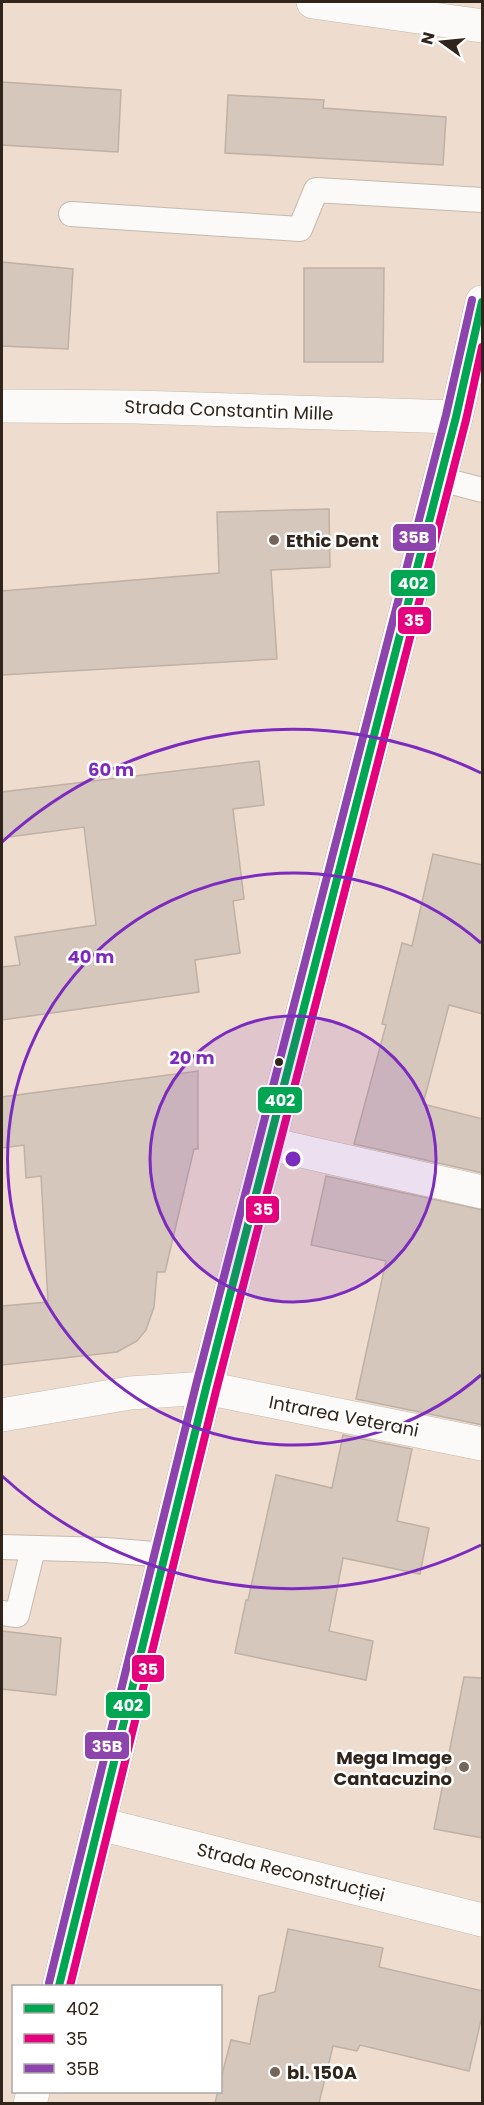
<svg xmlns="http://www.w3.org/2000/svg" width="484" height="2105" viewBox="0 0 484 2105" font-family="Poppins,sans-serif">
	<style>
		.building { fill: #d5c7bc; stroke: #bfb1a6; stroke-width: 1.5 }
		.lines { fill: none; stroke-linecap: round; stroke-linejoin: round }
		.lane-casing { stroke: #c6b9ae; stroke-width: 26 }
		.street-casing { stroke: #c6b9ae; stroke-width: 34 }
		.secondary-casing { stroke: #c6b9ae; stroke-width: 34 }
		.lane { stroke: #fcfaf8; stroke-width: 24 }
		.street { stroke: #fcfaf8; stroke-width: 33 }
		.secondary { stroke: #fcfaf8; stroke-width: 33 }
		.bus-1-casing { stroke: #fff; stroke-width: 12 }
		.bus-2-casing { stroke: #fff; stroke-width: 12 }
		.bus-3-casing { stroke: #fff; stroke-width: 12 }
		.bus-1 { stroke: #00a651; stroke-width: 8 }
		.bus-2 { stroke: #e5007d; stroke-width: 8 }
		.bus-3 { stroke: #8e44ad; stroke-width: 8 }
		.ring { fill: none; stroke: #7b2cbf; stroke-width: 3 }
		.poi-dot { fill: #73655a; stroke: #fff; stroke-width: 2 }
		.bus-dot { fill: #31251b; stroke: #fff; stroke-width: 2 }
		.labels { text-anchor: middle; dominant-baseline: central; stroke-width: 5; stroke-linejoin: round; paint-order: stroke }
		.street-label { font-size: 18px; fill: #31251b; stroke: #fff }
		.poi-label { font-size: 18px; font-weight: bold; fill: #31251b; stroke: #fff; text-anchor: start }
		.centre { fill: #7b2cbf; stroke: #fff; stroke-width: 3 }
		.ring-label { font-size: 18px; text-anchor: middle; font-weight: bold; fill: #7b2cbf; stroke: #fff; stroke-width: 5; stroke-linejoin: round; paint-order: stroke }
		.line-badge { stroke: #fff; stroke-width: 2 }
		.badge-label { font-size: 16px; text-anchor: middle; font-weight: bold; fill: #fff }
	</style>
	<rect width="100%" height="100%" fill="#eedcce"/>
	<!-- building -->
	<g class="building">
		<path d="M2,82L121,90L118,152L2,145Z"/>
		<path d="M228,95L324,100L323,108L446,117L443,165L225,153Z"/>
		<path d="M2,262L73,269L68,349L2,346Z"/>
		<path d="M304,268H384L383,362H304Z"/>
		<path d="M329,509L330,567L271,570L277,659L2,675V591L219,573L217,512Z"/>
		<path d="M259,761L264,805L233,809L244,899L233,901L240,953L195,960L199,992L2,1020V967L20,965L15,937L96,925L84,827L2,838V792Z"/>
		<path d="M433,854L483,865V1014L449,1005L423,1104L483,1119V1173L354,1144L386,1025L382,1024L402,943L412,946Z"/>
		<path d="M198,1071V1149H194L165,1272H157L154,1307L146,1330L137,1341L117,1352L2,1365V1306L48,1302L41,1176L26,1178L24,1145L2,1148V1097Z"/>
		<path d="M326,1176L483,1210V1425L356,1399L386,1261L311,1245Z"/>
		<path d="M343,1435L412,1449L397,1521L429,1528L420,1574L343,1558L329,1631L373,1641L366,1680L235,1653L246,1600H248L276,1475L332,1488Z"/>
		<path d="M2,1631L61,1638L56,1695L2,1689Z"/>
		<path d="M464,1677L483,1678V1838L434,1829Z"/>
		<path d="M288,1929L383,1948L379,1967L483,1991V2012L469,2071L360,2045L357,2051L333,2046L319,2103H215L218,2091H220V2082L231,2040L250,2044L259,1996L275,1992Z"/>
	</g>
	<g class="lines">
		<defs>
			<g id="lane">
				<path d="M71,214L300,229L316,190L482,200"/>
				<path d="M440,479L482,490"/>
				<path d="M2,1547L106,1550L165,1555"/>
				<path d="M2,1613L17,1615L33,1549"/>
			</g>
			<g id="street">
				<path d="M2,406L136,407L456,417"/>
				<path d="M270,1144L482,1192"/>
				<path d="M2,1415L130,1393L206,1388L482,1444"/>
				<path d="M100,1824L482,1920"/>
			</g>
			<g id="secondary">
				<path d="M313,2L482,26"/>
				<path d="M59,1986L206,1388L456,417L482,302"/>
				<path d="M30,2104L33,2092"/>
			</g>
		</defs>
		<!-- lane casing -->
		<use href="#lane" class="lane-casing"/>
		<!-- street casing -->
		<use href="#street" class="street-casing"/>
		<!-- secondary casing -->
		<use href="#secondary" class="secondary-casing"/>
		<!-- lane -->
		<use href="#lane" class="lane"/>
		<!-- street -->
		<use href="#street" class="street"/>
		<!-- secondary -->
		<use href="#secondary" class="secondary"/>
		<defs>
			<path id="bus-1" d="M59,1986L206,1388L456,417L482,302"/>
			<path id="bus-2" d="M70,1986L216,1391L466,420L482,347"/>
			<path id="bus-3" d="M49,1983L196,1385L446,415L472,300"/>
		</defs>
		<!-- bus-1 casing -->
		<use href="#bus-1" class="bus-1-casing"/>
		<!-- bus-2 casing -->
		<use href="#bus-2" class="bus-2-casing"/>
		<!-- bus-3 casing -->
		<use href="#bus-3" class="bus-3-casing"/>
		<!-- bus-1 -->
		<use href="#bus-1" class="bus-1"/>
		<!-- bus-2 -->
		<use href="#bus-2" class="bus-2"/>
		<!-- bus-3 -->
		<use href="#bus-3" class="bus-3"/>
	</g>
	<!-- distance rings -->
	<circle cx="293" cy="1159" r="143" fill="#7b2cbf" fill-opacity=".12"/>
	<g class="ring">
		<circle cx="293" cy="1159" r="143"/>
		<path d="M481 1375A286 286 0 1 1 481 943"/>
		<path d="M481 1545A430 430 0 0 1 2 1476M2 842A430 430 0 0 1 481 773"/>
	</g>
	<!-- markers -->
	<g class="poi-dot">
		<circle cx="274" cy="540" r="6"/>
		<circle cx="464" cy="1767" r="6"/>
		<circle cx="275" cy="2072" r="6"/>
	</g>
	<circle class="bus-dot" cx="279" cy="1062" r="5"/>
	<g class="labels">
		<!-- street labels -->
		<g class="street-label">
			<text transform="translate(229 410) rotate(2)">Strada Constantin Mille</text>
			<text transform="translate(344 1416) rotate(11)">Intrarea Veterani</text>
			<text transform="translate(291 1872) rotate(14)">Strada Reconstrucției</text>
		</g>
		<!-- poi labels -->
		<g class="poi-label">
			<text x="286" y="540">Ethic Dent</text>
			<text x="452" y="1757" text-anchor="end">Mega Image<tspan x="452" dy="21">Cantacuzino</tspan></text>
			<text x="287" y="2072">bl. 150A</text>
		</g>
	</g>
	<circle cx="293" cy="1159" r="9" class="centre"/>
	<g class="ring-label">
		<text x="111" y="776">60 m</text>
		<text x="91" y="963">40 m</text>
		<text x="192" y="1064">20 m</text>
	</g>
	<g class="line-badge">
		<rect x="392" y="523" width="45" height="29" rx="6" fill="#8e44ad"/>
		<rect x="390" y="569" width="46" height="28" rx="6" fill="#00a651"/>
		<rect x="397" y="606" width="35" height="29" rx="6" fill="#e5007d"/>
		<rect x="257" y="1086" width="46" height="28" rx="6" fill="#00a651"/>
		<rect x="245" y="1195" width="35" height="29" rx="6" fill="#e5007d"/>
		<rect x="131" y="1654" width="34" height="29" rx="6" fill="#e5007d"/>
		<rect x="105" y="1691" width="46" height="28" rx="6" fill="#00a651"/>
		<rect x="84" y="1731" width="46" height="29" rx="6" fill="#8e44ad"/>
	</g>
	<g class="badge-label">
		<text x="414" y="543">35B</text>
		<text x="413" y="589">402</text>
		<text x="414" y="626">35</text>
		<text x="280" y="1106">402</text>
		<text x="263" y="1215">35</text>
		<text x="148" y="1675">35</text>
		<text x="128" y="1711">402</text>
		<text x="107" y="1752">35B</text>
	</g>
	<!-- border -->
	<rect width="484" height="2105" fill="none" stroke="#31251b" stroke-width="6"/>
	<!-- legend -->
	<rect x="12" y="1985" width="210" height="108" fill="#ffffff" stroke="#ada8a4" stroke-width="1.5"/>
	<rect x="24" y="2004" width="30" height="9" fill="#00a651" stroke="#ada8a4" stroke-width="1.5"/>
	<text x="66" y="2015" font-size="18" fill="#31251b">402</text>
	<rect x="24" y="2034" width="30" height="9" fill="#e5007d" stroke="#ada8a4" stroke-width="1.5"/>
	<text x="66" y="2045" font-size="18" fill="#31251b">35</text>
	<rect x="24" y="2064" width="30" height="9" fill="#8e44ad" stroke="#ada8a4" stroke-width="1.5"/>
	<text x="66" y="2075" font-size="18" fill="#31251b">35B</text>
	<!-- north arrow -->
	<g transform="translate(442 42) rotate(285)" stroke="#ffffff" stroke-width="4.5" paint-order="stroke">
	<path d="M0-4.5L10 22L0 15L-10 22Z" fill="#31251b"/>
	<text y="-9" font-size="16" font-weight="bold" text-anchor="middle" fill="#31251b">N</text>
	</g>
</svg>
